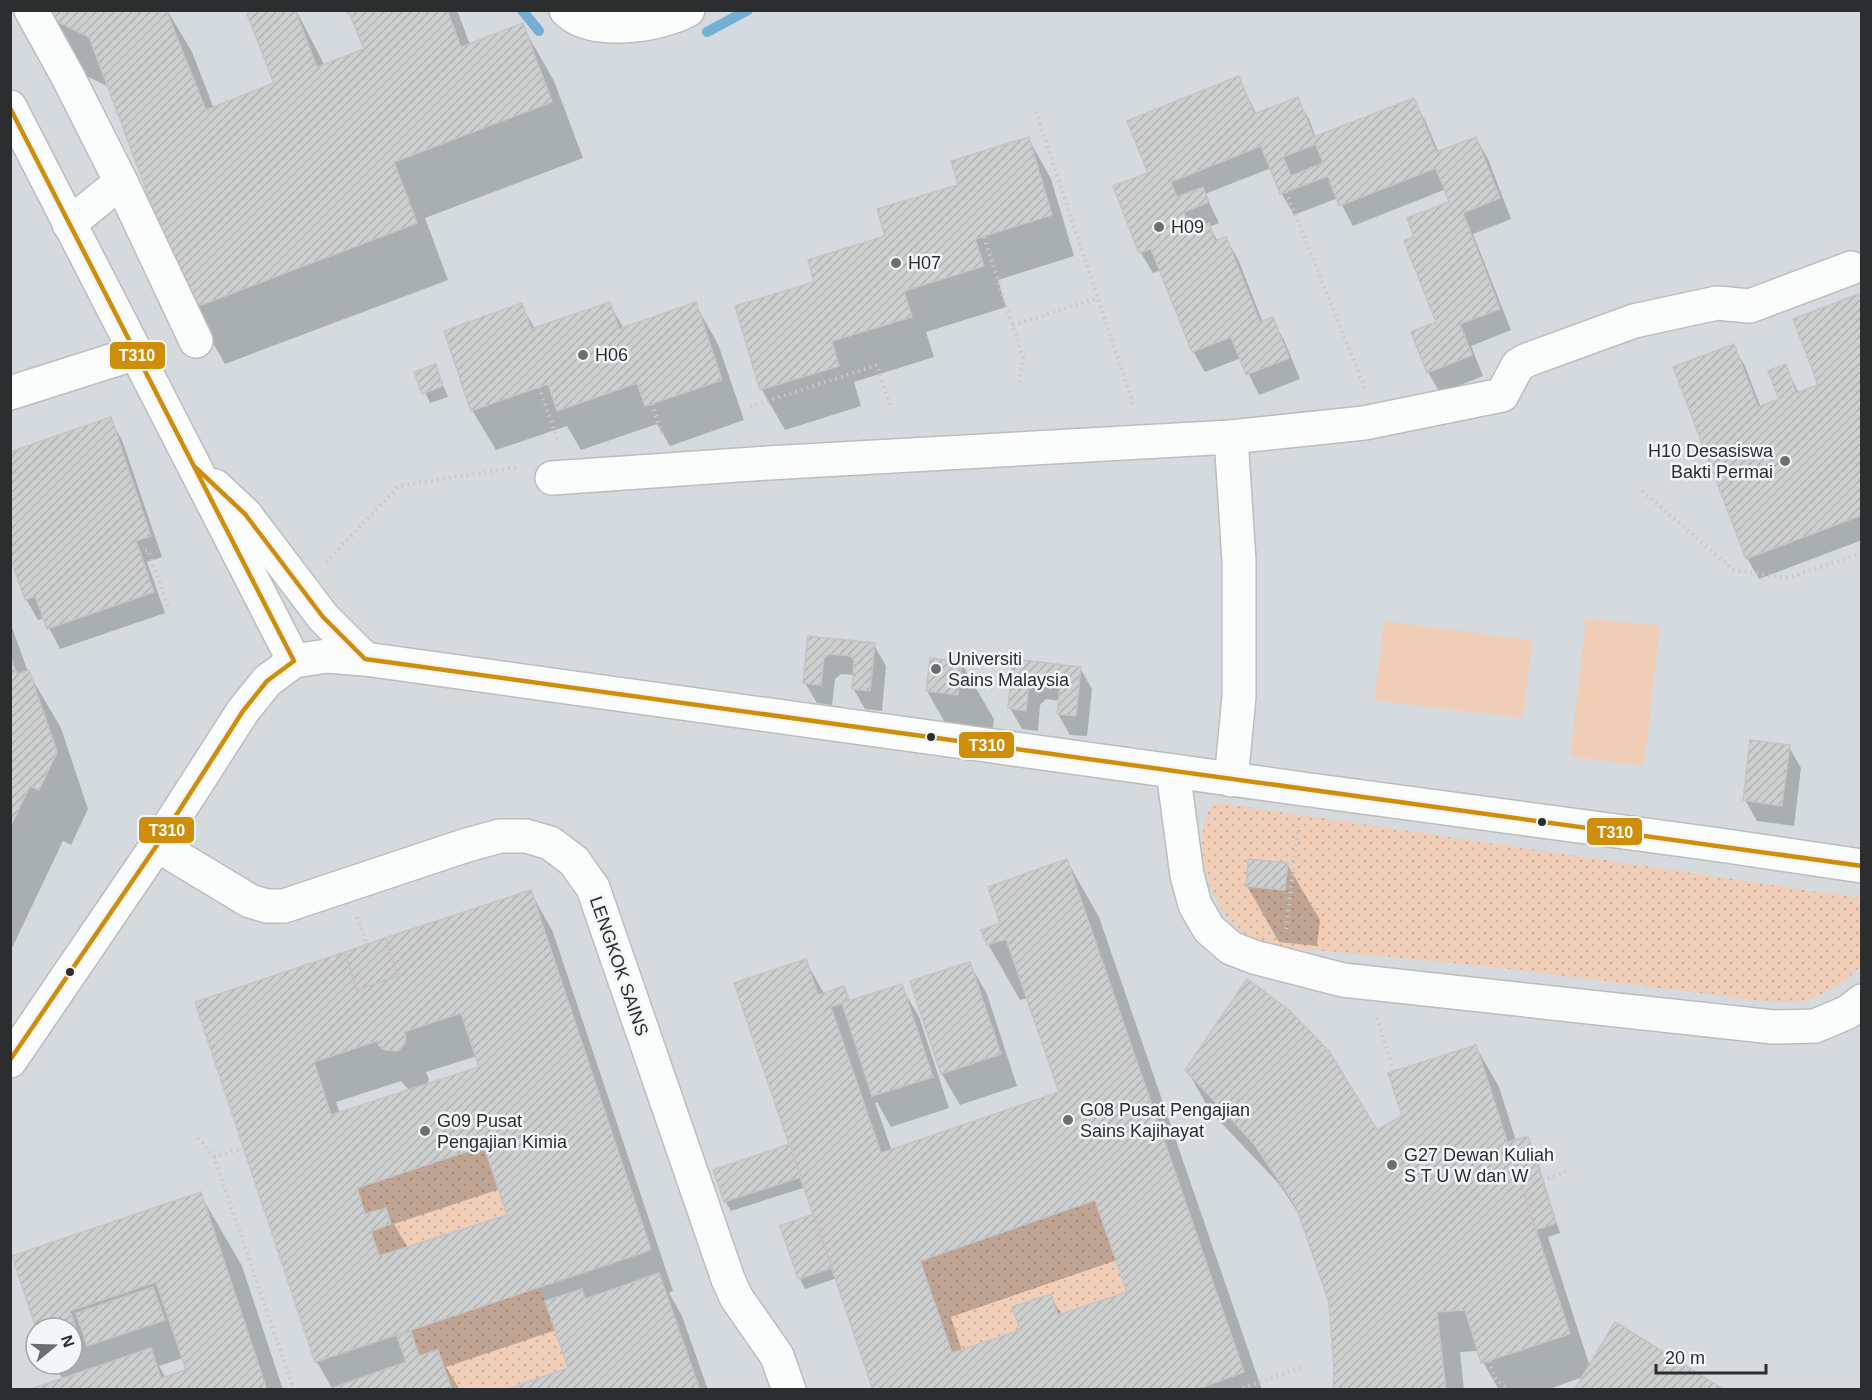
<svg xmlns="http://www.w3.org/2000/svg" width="1872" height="1400" viewBox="0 0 1872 1400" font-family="Helvetica,sans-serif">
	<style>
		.built { fill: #d4dade; fill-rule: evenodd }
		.green { fill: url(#green-dots) }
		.pitch { fill: #f1ceb8 }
		.shadow { fill: #0003; fill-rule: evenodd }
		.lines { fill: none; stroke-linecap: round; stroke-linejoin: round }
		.stream { stroke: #73b0d4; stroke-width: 10 }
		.building { fill: url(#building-hatch); stroke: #c3c4c5; stroke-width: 1.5; fill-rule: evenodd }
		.minor-casing { stroke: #bcbdbe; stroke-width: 36 }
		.path { stroke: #c7c8c8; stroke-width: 4; stroke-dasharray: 1.5 4.5; stroke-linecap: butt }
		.minor { stroke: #fbfcfc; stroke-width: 33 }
		.bus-1-casing { stroke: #f3f6f8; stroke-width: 9 }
		.bus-1 { stroke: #ce8e09; stroke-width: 4.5 }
		.poi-dot { fill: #6d6e6f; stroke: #f3f6f8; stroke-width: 2 }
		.bus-dot { fill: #2c2d2e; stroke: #f3f6f8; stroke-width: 2 }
		.labels { text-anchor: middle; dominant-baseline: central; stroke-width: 5; stroke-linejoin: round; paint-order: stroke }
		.poi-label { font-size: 18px; fill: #2c2d2e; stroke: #f3f6f8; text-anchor: start }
		.street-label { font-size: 18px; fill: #2c2d2e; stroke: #f3f6f8 }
		.line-badge { stroke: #f3f6f8; stroke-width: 2 }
		.badge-label { font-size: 16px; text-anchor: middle; font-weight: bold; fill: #fff }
	</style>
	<defs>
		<pattern id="green-dots" width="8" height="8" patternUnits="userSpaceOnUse" patternTransform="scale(1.5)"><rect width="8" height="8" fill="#f1ceb8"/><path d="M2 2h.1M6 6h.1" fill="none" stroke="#cfb19e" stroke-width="1.8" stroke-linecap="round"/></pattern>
		<pattern id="building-hatch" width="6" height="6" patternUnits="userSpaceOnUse" patternTransform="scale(1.5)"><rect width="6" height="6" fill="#cecfcf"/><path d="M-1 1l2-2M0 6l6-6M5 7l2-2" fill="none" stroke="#b1b2b2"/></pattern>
	</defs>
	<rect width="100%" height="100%" fill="#e7e8e9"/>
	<!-- built -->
	<path class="built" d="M10,11H1861V1389H11ZM36,1328H72V1364H36Z"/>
	<!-- green -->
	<g class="green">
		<path d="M1213,802L1861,898V966C1848,979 1827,994 1809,999C1797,1003 1783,1002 1771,1002L1494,967L1283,947C1274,945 1261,943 1252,938C1214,917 1194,861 1205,820C1207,814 1211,808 1213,802Z"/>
		<path d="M484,1146L507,1215L379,1256L371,1231L391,1224L386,1208L365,1214L357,1188Z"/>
		<path d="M1095,1200L1127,1292L1058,1315L1051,1294L1012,1307L1020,1330L952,1353L920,1261Z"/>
		<path d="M540,1287L568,1368L505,1389H452L438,1350L419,1356L411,1331Z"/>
	</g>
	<!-- pitch -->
	<g class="pitch">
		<path d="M1586,618L1660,626L1644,766L1570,756Z"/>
		<path d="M1384,621L1532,640L1523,718L1374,700Z"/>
	</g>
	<!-- shadow -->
	<g class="shadow">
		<path d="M36,10H167L192,52L214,109L276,84L259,10H296L325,66L366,50L352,15L342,10H457L470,45L522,25L554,81L583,158L425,218L448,280L225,364L193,308L109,87L68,67Z"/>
		<path d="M1238,78L1257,115L1297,99L1309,119L1316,138L1413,100L1425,120L1439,153L1476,138L1488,159L1511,219L1473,234L1511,330L1471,346L1483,376L1440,393L1428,372L1438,323L1416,238L1451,203L1446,189L1353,226L1338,198L1294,215L1282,194L1271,168L1205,194L1219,223L1209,227L1218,241L1226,239L1238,259L1263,323L1272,319L1284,340L1300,379L1259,395L1241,358L1205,372L1193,351L1161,270L1153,273L1141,253L1115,187L1150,173Z"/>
		<path d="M1028,138L1051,179L1074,256L998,280L1006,307L926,332L934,357L854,382L861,406L785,430L762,390L737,307L816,283L887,237Z"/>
		<path d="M1860,295L1862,540L1759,579L1747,558L1733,346L1745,366L1761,408L1781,400L1785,366L1799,393L1820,386Z"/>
		<path d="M609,303L624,329L695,304L718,344L744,420L670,446L657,424L581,450L567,426L496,450L472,410L521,305L535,329Z"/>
		<path d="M435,366L448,397L430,403L416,373Z"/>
		<path d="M110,419L122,440L162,557L147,562L165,613L60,649L44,618L38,620L26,599Z"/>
		<path d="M10,622L28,672L61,728L88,809L71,845L63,841L10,952Z"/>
		<path d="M809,637L874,645L886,666L882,711L865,709L853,688L855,675L841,674L835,679L832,705L817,703L805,683Z"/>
		<path d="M1015,661L1080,668L1092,689L1087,736L1070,735L1058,714L1060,701L1046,699L1040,705L1038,731L1022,729L1010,708Z"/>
		<path d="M961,663L994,719L990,751L959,747L927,691Z"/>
		<path d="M1789,747L1801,768L1794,826L1757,821L1745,800Z"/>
		<path d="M1067,861L1099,917L1262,1390H875L837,1278L805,1289L800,1279L782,1226L816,1223L806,1187L731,1211L725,1201L791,1145L805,960L825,995L843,988L851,1002L901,986L919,1017L949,1108L891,1127L877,1102L875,1103L892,1151L1060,1093L1028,998L1020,1000L988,944L1002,924ZM1117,1260L1128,1293L1062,1315L1050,1296L1022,1331L962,1351L951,1317Z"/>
		<path d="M1287,864L1320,920L1317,946L1279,942L1247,886Z"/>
		<path d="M530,891L553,932L673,1291L669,1293L682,1316L708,1390H510L570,1369L556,1330L446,1367L460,1390H333L317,1362L197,1003ZM477,1056L480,1068L427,1085L429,1079L426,1072ZM401,1081L410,1091L340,1114L336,1102ZM500,1189L508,1216L408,1248L394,1224Z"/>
		<path d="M969,963L987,994L1017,1086L960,1105L942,1074L912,982Z"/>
		<path d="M1476,1047L1499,1087L1516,1141L1527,1137L1533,1147L1560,1233L1548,1237L1590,1367L1583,1377L1546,1390H1499L1483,1362L1479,1351L1460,1352L1464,1390H1334L1336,1369L1331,1303L1301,1217L1279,1184L1210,1111L1187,1070L1376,1132L1403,1117Z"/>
		<path d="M200,1194L242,1266L283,1390H33L63,1380L54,1364H72V1328H38ZM183,1358L188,1371L166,1378L159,1366Z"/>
	</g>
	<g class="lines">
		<!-- stream -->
		<g class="stream">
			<path d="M522,10L539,31"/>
			<path d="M707,32L748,10"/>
		</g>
	</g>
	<!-- building -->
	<g class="building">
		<path d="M34,10H166L206,110L274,83L247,14L255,10H295L317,67L364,49L348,10H447L461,47L523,23L552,102L394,162L417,223L191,309L89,37Z"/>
		<path d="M1239,76L1254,114L1298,97L1314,137L1414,98L1436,152L1476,137L1500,198L1463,213L1500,309L1460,324L1472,355L1427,373L1411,332L1436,322L1404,241L1414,237L1407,218L1449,202L1436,168L1339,206L1328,176L1280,194L1261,146L1171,182L1177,197L1203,187L1209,202L1184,212L1191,231L1209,223L1215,241L1226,237L1260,322L1273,317L1289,358L1246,375L1231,337L1192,352L1151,249L1139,253L1113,186L1148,173L1127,121ZM1316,144L1323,163L1291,176L1283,157Z"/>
		<path d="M1029,137L1052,215L975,239L984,266L904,291L912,317L832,341L839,366L760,390L735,306L814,282L808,260L885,236L877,209L958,185L951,161Z"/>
		<path d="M1861,293L1862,515L1746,559L1673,367L1734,344L1758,407L1779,399L1768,371L1786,364L1796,393L1818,385L1793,319Z"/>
		<path d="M610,302L619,329L696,302L722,380L645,406L637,383L557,411L548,384L471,411L444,331L522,303L531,329Z"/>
		<path d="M436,364L443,386L422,394L414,372Z"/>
		<path d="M111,417L151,536L136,541L154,592L47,629L35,596L25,600L10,557V452Z"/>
		<path d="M808,636L875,643L870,691L852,689L854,661L851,656L829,654L824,658L821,685L803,683Z"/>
		<path d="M10,656L17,674L29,670L57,752L39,790L30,786L10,828Z"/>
		<path d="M930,658L962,662L958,695L926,691Z"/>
		<path d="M1013,659L1081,667L1076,716L1057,714L1060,687L1056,681L1034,679L1029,683L1026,711L1008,708Z"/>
		<path d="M1750,740L1790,745L1782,806L1743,800Z"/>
		<path d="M1067,859L1244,1372L1195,1390H873L734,983L806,959L818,995L844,986L849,1001L831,1007L881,1153L1059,1092L1006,939L987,945L981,930L1000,923L988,887ZM1095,1200L1127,1292L1058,1315L1051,1294L1012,1307L1020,1330L952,1353L920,1261Z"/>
		<path d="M1248,859L1288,863L1285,890L1246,886Z"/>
		<path d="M531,890L651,1250L315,1362L195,1002L345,952L357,990L398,976L385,938ZM461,1013L479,1067L331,1115L314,1062L377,1041L379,1046L385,1050L398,1051L405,1043L406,1038L404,1032ZM484,1146L507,1215L379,1256L371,1231L391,1224L386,1208L365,1214L357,1188Z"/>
		<path d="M385,938L398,976L357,990L345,952Z"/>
		<path d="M970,962L1001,1054L941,1074L910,981Z"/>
		<path d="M1247,979L1288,1009L1329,1051L1377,1130L1402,1116L1388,1073L1476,1045L1570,1334L1481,1363L1465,1310L1437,1312L1446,1390H1333L1334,1369L1329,1303L1296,1206L1254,1144L1185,1070Z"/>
		<path d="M902,984L933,1077L872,1096L842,1003Z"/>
		<path d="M1528,1136L1556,1223L1536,1230L1508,1142Z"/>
		<path d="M790,1144L801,1177L724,1202L713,1170Z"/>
		<path d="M201,1192L267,1390H28L151,1348L161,1378L186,1370L156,1282L70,1311L78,1334L72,1336V1328H36L12,1256Z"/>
		<path d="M813,1214L832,1268L798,1279L780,1226Z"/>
		<path d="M659,1273L700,1390H505L568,1368L545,1301L582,1289L585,1299Z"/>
		<path d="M153,1287L165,1320L87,1346L76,1313Z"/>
		<path d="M1615,1322L1725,1390H1574Z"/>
		<path d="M411,1331L419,1356L438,1350L452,1390H333L332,1388L406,1362L397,1336Z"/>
	</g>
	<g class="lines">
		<defs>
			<g id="minor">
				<path d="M31,10L68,77L121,182L196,341"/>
				<path d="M566,10C591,36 659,26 688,10"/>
				<path d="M10,107L294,661"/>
				<path d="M69,224L121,182"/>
				<path d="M10,393L136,353"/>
				<path d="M1231,437L1239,561V697L1231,780"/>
				<path d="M552,478L768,463L1231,437L1364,423L1502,395L1518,365L1527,360L1634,321L1717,303L1750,306L1851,268"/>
				<path d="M215,486L245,514L323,617L365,659"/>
				<path d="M1173,771L1187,875L1195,905L1209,929L1231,948L1254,957L1343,980L1773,1027L1815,1026L1848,1012L1862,1001"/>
				<path d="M157,845L250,901L267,906H284L467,845L500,836H526L550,843L574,861L593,888L728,1279L736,1297L777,1356L789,1390"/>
				<path d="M10,1061L157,845L243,711L267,681L294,661L327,656L365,659L1303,789L1713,844L1862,866"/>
			</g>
		</defs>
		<!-- minor casing -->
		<use href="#minor" class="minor-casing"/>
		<!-- path -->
		<g class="path">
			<path d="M1036,112L1134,407"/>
			<path d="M1286,192L1365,388"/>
			<path d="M984,237L1023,358L1019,382"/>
			<path d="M1013,325L1098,298"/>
			<path d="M539,387L559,443"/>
			<path d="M652,404L662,434"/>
			<path d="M750,407L877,365L891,409"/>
			<path d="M1642,491L1734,570L1788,578L1862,553"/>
			<path d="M140,553L148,550L168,606"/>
			<path d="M326,562L399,486L518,467"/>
			<path d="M357,917L367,945"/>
			<path d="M1286,929L1299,823"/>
			<path d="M1377,1018L1394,1071"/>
			<path d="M198,1138L214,1157L294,1390"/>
			<path d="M214,1157L244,1148"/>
			<path d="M1542,1180L1571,1170"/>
			<path d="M1489,1361L1495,1378L1508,1390"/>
			<path d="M1237,1390L1304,1366"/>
		</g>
		<!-- minor -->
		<use href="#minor" class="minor"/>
		<defs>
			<g id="bus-1">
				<path d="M10,108L294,661L267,681L243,711L157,845L10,1060"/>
				<path d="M196,468L245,514L323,617L365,659L1862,866"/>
			</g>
		</defs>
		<!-- bus-1 casing -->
		<use href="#bus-1" class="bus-1-casing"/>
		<!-- bus-1 -->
		<use href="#bus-1" class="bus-1"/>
	</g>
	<!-- markers -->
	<g class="poi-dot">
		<circle cx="1159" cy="227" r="6"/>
		<circle cx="896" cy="263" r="6"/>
		<circle cx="583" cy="355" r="6"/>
		<circle cx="1785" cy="461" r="6"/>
		<circle cx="936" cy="669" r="6"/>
		<circle cx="1068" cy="1120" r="6"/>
		<circle cx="425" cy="1131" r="6"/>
		<circle cx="1392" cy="1165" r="6"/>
	</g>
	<g class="bus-dot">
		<circle cx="931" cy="737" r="5"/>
		<circle cx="1542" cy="822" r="5"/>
		<circle cx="70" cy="972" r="5"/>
	</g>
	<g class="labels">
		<!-- poi labels -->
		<g class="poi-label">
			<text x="1171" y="227">H09</text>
			<text x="908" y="263">H07</text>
			<text x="595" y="355">H06</text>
			<text x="1773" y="451" text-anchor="end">H10 Desasiswa<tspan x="1773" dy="21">Bakti Permai</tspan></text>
			<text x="948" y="659">Universiti<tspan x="948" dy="21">Sains Malaysia</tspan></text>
			<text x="1080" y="1110">G08 Pusat Pengajian<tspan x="1080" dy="21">Sains Kajihayat</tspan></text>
			<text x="437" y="1121">G09 Pusat<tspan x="437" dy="21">Pengajian Kimia</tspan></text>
			<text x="1404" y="1155">G27 Dewan Kuliah<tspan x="1404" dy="21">S T U W dan W</tspan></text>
		</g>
		<!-- street labels -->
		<g class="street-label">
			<text transform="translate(619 966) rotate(71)">LENGKOK SAINS</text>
		</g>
	</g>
	<g class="line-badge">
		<rect x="109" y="341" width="57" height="29" rx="6" fill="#ce8e09"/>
		<rect x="958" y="731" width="57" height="28" rx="6" fill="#ce8e09"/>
		<rect x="138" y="816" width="57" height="28" rx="6" fill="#ce8e09"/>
		<rect x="1586" y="817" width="57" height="29" rx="6" fill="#ce8e09"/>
	</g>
	<g class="badge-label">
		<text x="137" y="361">T310</text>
		<text x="987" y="751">T310</text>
		<text x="167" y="836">T310</text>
		<text x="1615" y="838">T310</text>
	</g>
	<!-- border -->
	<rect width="1872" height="1400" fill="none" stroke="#2c2d2e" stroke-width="24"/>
	<!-- north arrow -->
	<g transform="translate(54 1346) rotate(71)"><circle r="28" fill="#f3f6f8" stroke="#a3a6a7" stroke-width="1.5"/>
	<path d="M0-4.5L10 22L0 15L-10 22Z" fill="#6d6e6f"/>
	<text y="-9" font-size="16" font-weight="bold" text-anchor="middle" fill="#2c2d2e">N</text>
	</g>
	<!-- scale -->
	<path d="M1656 1364v9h110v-9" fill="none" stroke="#2c2d2e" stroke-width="3"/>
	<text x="1665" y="1364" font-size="18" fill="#2c2d2e" stroke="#f3f6f8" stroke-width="4.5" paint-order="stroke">20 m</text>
</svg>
